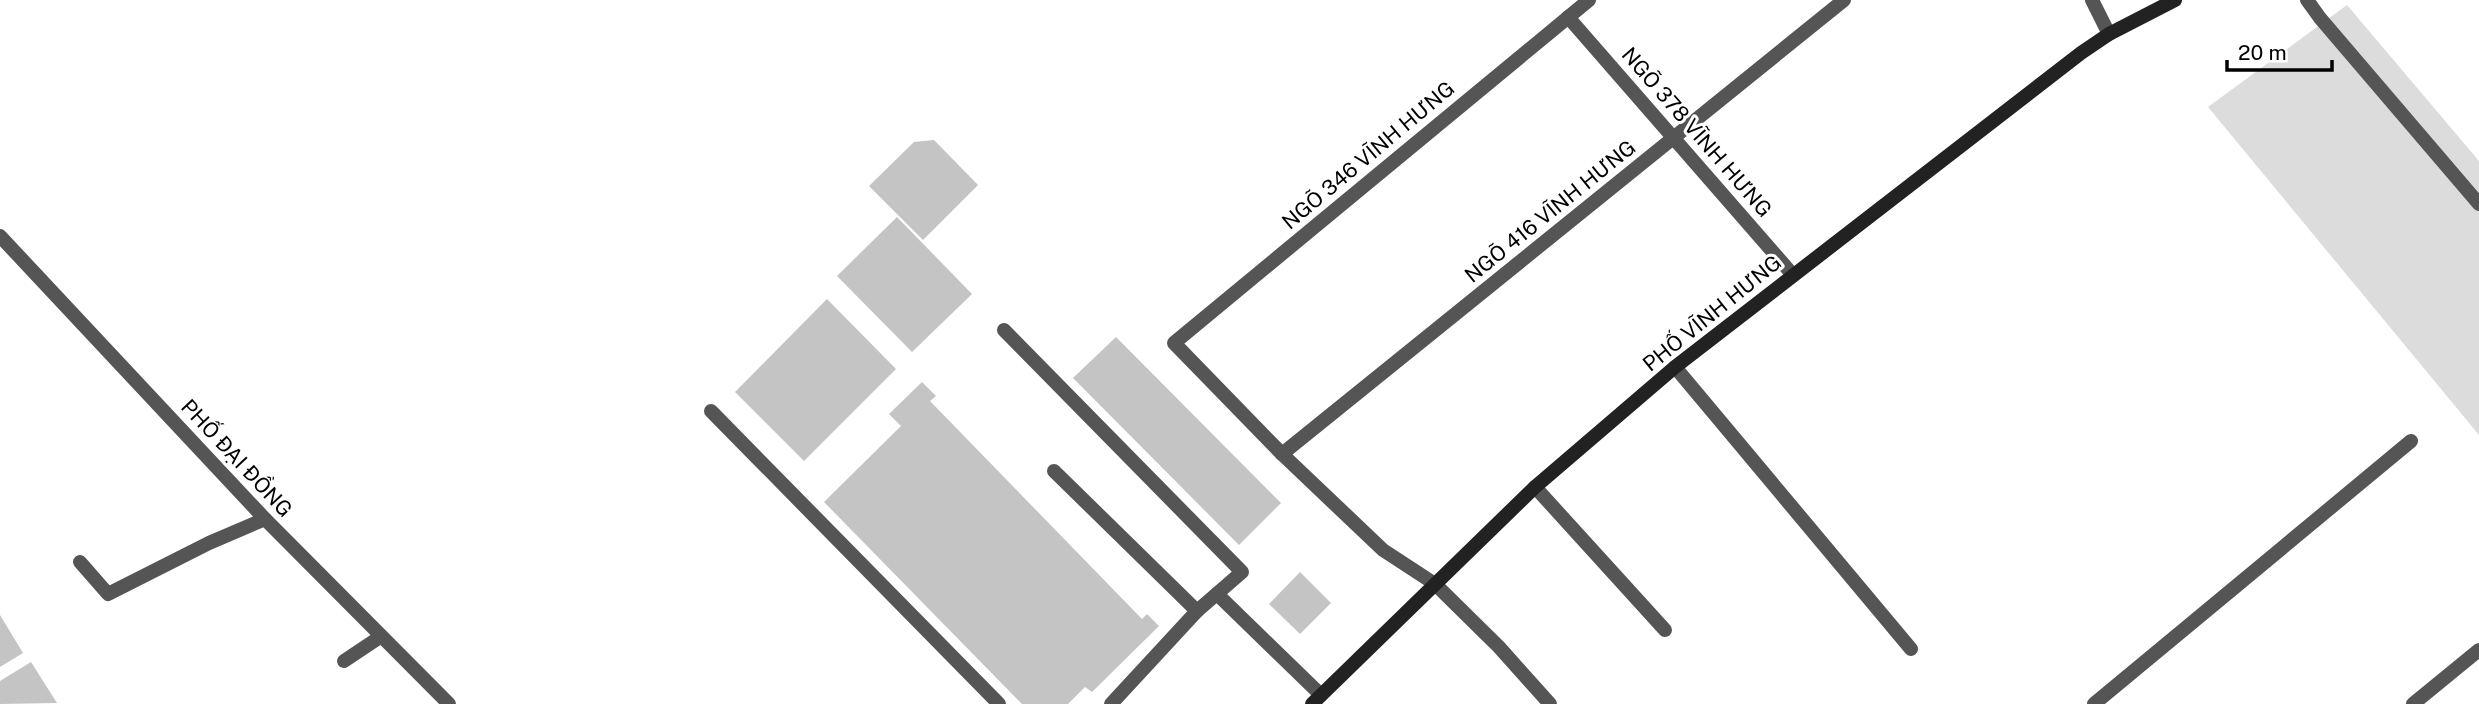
<svg xmlns="http://www.w3.org/2000/svg" width="2479" height="704" viewBox="0 0 2479 704" font-family="'Public Sans',sans-serif">
	<style>
		.green { fill: #dcdcdc }
		.building { fill: #c4c4c4 }
		.lines { fill: none; stroke-linecap: round; stroke-linejoin: round }
		.service { stroke: #555; stroke-width: 14 }
		.minor { stroke: #555; stroke-width: 14 }
		.tertiary { stroke: #555; stroke-width: 14 }
		.secondary { stroke: #222; stroke-width: 14 }
		.labels { text-anchor: middle; dominant-baseline: central; stroke-width: 6; stroke-linejoin: round; paint-order: stroke }
		.street-label { font-size: 21px; fill: #000; stroke: #fff }
	</style>
	<rect width="100%" height="100%" fill="#fff"/>
	<!-- green -->
	<path class="green" d="M2347,5L2479,161V435L2208,107Z"/>
	<!-- building -->
	<g class="building">
		<path d="M934,140L978,185L923,240L869,186L914,142Z"/>
		<path d="M897,217L972,294L912,352L837,276Z"/>
		<path d="M827,299L896,369L804,461L735,392Z"/>
		<path d="M1116,337L1281,503L1239,545L1073,378Z"/>
		<path d="M922,382L936,396L930,401L1142,619L1147,614L1159,626L1092,692L1085,687L1068,704H1022L824,502L901,426L889,414Z"/>
		<path d="M1300,572L1331,603L1300,634L1269,604Z"/>
		<path d="M0,615L23,653L0,667Z"/>
		<path d="M31,662L57,703L0,704V681Z"/>
	</g>
	<g class="lines">
		<!-- service -->
		<g class="service">
			<path d="M2307,0L2320,18L2479,204"/>
			<path d="M1004,330L1242,572L1197,611L1111,704"/>
			<path d="M1675,367L1911,649"/>
			<path d="M711,411L999,704"/>
			<path d="M1054,471L1197,611"/>
			<path d="M1535,487L1665,630"/>
			<path d="M80,562L108,594L209,543L265,519"/>
			<path d="M1217,594L1321,695"/>
			<path d="M344,661L380,637"/>
		</g>
		<!-- minor -->
		<g class="minor">
			<path d="M2092,0L2109,34"/>
			<path d="M1568,17L1793,275"/>
			<path d="M1282,454L1844,0"/>
			<path d="M1550,704L1499,647L1435,584L1383,550L1282,454L1174,343L1589,0"/>
			<path d="M2094,704L2411,441"/>
			<path d="M2413,704L2479,650"/>
		</g>
		<!-- tertiary -->
		<path class="tertiary" d="M0,236L265,519L449,704"/>
		<!-- secondary -->
		<path class="secondary" d="M1312,704L1535,487L1675,367L2081,53L2109,34L2175,0"/>
	</g>
	<g class="labels">
		<!-- street labels -->
		<g class="street-label">
			<text transform="translate(1697 132) rotate(49)">NGÕ 378 VĨNH HƯNG</text>
			<text transform="translate(1368 155) rotate(-40)">NGÕ 346 VĨNH HƯNG</text>
			<text transform="translate(1550 211) rotate(-39)">NGÕ 416 VĨNH HƯNG</text>
			<text transform="translate(1712 313) rotate(-39)">PHỐ VĨNH HƯNG</text>
			<text transform="translate(237 458) rotate(47)">PHỐ ĐẠI ĐỒNG</text>
		</g>
	</g>
	<!-- scale -->
	<path d="M2227 60v10h105v-10" fill="none" stroke="#000000" stroke-width="3.5"/>
	<text x="2238" y="60" font-size="21" fill="#000000" stroke="#ffffff" stroke-width="5" paint-order="stroke">20 m</text>
</svg>
